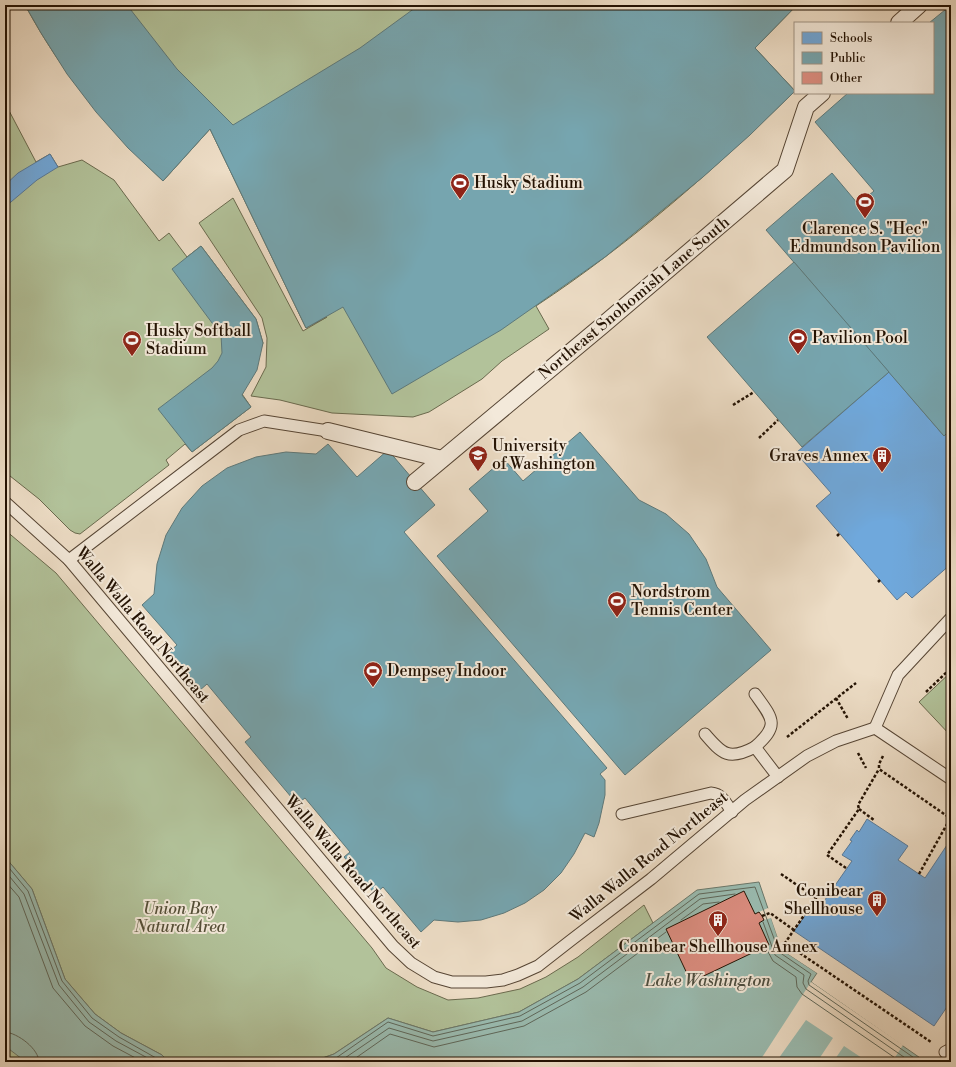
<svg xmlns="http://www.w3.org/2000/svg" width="956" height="1067" viewBox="0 0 956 1067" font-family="'Libre Bodoni',serif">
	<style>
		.green { fill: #b2c29a; stroke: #6a6a4e }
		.water { fill: #9abcb1; stroke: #6a786b }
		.pier { fill: #edddc6 }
		.schools { fill: #6fa8dc; stroke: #587b9b }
		.public { fill: #76a5af; stroke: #5d797b }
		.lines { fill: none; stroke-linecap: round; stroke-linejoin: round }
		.shore { stroke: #5e675a; stroke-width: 1 }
		.building { fill: #dc8d80; stroke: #231203 }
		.service-casing { stroke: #564534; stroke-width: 13 }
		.pedestrian-casing { stroke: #564534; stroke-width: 18 }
		.path { stroke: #231203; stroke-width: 2.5; stroke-dasharray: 3 2; stroke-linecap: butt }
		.service { stroke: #f3e9da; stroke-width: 11 }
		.pedestrian { stroke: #f3e9da; stroke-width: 16 }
		.labels { text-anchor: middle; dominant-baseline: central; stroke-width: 4; stroke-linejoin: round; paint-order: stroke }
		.poi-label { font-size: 16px; fill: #231203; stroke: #f3e9da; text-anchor: start }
		.street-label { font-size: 16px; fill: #231203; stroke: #f3e9da }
		.park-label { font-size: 16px; font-style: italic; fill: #555038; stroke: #f3e9da }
		.water-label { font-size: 17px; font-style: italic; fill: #4d4e40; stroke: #f3e9da }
	</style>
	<rect width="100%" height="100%" fill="#edddc6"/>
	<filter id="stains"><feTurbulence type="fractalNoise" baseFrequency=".005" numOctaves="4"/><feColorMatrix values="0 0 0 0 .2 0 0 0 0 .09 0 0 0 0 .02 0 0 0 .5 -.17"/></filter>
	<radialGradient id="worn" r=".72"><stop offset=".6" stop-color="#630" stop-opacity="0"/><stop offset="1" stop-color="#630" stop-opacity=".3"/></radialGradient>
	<!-- green -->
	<g class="green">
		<path d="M25,5H797L755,48L795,91C715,169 630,244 536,306L549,329L502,361L482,379L429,412L413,417L332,413L280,400L251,396L266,367L267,338L262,318L199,223L233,198L303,331L327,317L306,328L210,129L163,181C106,126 63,75 25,5Z"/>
		<path d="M5,103L36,162L50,154L58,167L82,160L114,180L159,241L169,233L187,257L201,246L256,319L263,343L242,394L251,407L192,452L185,444L166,460L169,465L80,534L75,533L70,530L39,499L5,472Z"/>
		<path d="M5,530L56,573L372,948L386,968L417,987L448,1000L478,998L520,989L546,977L578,957L644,905L653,923L578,979L519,1012L433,1032L388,1018L334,1054L311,1062H169L162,1055L121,1033L95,1014L65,979L32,889L5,857Z"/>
		<path d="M951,672V736L919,702Z"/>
		<path d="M5,1026L53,1062H5Z"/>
	</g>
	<!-- water -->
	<g class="water">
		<path d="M5,857L32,889L65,979L95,1014L121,1033L162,1055L169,1062H26L5,1046Z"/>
		<path d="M759,882L782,950L817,973L811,982L926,1062H312L334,1054L388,1018L433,1032L519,1012L578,979L697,890Z"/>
	</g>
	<!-- pier -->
	<g class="pier">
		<path d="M768,908L771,910L784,948L819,972L817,973L782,950L771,918L764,920L759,912Z"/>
		<path d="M811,982L903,1045L892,1062H868L844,1046L833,1062H817L833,1038L806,1020L776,1062H759Z"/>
	</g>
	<!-- schools -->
	<g class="schools">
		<path d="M50,154L58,167L37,180L5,207V185L18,173Z"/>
		<path d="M889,372L944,436L951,429V564L912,598L906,592L897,600L816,506L831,493L796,453Z"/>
		<path d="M867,819L908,846L898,860L925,878L951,839V1001L934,1026L794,931L814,903L820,907L852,861L842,855L852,841L850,840L857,830L859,832Z"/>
	</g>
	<!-- public -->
	<g class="public">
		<path d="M25,5H127L177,69L233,125L360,48L419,5H797L755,48L795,91L750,135L703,177L605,257L501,330L392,394L343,307L306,328L210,129L163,181L128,148L96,112L67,74L41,33Z"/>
		<path d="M951,5V429L944,436L766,230L832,173L858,204L874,191L815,122L848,93H933V23H929Z"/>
		<path d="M201,246L256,319L263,343L257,370L242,395L251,407L192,452L158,409L212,368L218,361L222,353L221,335L172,269Z"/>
		<path d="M794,262L889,372L802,447L707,337Z"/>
		<path d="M580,432L639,500L666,514L689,534L706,559L717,587L771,650L625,775L437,556L488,511L469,489L504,459L523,481Z"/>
		<path d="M328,444L357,477L388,450L435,505L404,532L607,768L600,774L605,780V795L599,823L594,837L585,833L574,854L561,873L544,890L525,903L504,913L481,920L458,922L434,920L421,932L383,887L375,894L344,857L350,852L305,798L297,804L245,742L251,737L207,684L199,691L167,654L177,645L142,605L154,594L157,564L166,535L182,508L202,486L227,468L256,457L286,452L316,454Z"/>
	</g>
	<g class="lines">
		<!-- shore -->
		<g class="shore">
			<path d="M5,863L28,891L62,981L92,1018L119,1037L163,1062"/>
			<path d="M5,871L24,894L59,985L89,1022L116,1041L155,1062"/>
			<path d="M5,881L19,897L53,988L85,1026L113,1046L143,1062"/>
			<path d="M681,920L703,904L719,902"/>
			<path d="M763,922L775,955L804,975L803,983L806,989L911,1062"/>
			<path d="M766,948L773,961L796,977L797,987L802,994L901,1062"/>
			<path d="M5,1032C18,1033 39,1049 39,1062"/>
			<path d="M324,1062L336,1058L388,1022L433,1036L520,1016L580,983L699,894L755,887L779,952L811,974L808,981L809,985L920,1062"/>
			<path d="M339,1062L389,1028L433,1041L522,1021L583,987L700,899L735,894"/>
			<path d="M350,1062L390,1034L434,1047L524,1026L586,992L666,932"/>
		</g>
	</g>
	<!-- building -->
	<path class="building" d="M744,891L755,914L759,912L762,916L764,920L759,923L769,945L691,982L666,929Z"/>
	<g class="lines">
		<defs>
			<g id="service">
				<path d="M5,502L69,560L393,946L411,963L434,977L452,982H486L503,980L518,975L538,966L570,941L651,879L745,800L807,756L836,741L875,728"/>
				<path d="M69,560L239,430L264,421L328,431"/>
				<path d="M875,728L898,675L951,618"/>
				<path d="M875,728L951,779"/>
				<path d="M705,734C722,754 729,761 755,747L778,777"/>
				<path d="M755,747C780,725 773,719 755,694"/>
				<path d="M622,814L711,793C722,794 726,803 732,812"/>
				<path d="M945,1052L951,1049"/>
			</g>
			<g id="pedestrian">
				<path d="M899,23L919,5"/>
				<path d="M328,431L442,459"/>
				<path d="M415,482L603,325L785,170L806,107L822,93"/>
			</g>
		</defs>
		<!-- service casing -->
		<use href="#service" class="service-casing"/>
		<!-- pedestrian casing -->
		<use href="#pedestrian" class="pedestrian-casing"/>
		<!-- path -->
		<g class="path">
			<path d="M733,405L754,392"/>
			<path d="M759,438L778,420"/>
			<path d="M837,536L840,533"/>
			<path d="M878,582L880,580"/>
			<path d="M926,692L951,668"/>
			<path d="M836,698L848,719"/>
			<path d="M787,737L856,683"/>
			<path d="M858,753L866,768"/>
			<path d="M883,756L879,764V769L950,818"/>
			<path d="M859,809L874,820"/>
			<path d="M846,868L827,855L859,809L858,805L879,769"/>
			<path d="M781,874L816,898L785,943L931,1042"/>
			<path d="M919,874L951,817"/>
			<path d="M762,916L770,913L794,930"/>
		</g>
		<!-- service -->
		<use href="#service" class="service"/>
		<!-- pedestrian -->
		<use href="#pedestrian" class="pedestrian"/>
	</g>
	<!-- icons -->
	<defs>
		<symbol id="stadium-pin" viewBox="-11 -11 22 30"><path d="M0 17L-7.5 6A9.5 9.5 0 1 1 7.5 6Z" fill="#8f2418" stroke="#f3e9da"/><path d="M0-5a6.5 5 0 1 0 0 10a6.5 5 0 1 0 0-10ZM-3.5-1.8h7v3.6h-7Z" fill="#fff"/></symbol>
		<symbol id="university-pin" viewBox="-11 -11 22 30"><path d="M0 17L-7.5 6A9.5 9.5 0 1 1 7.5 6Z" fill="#8f2418" stroke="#f3e9da"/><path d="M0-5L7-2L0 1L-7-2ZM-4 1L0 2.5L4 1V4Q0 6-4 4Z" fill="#fff"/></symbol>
		<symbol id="building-pin" viewBox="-11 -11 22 30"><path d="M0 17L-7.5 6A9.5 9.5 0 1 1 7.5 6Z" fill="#8f2418" stroke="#f3e9da"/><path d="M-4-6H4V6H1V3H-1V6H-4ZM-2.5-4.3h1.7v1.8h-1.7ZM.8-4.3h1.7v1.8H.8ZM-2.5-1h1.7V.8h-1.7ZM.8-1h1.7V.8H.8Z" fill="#fff"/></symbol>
	</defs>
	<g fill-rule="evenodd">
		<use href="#stadium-pin" x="449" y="172" width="22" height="30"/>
		<use href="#stadium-pin" x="854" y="191" width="22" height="30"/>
		<use href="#stadium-pin" x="787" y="327" width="22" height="30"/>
		<use href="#stadium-pin" x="121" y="329" width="22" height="30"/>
		<use href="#university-pin" x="467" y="444" width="22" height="30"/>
		<use href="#building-pin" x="871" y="445" width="22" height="30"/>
		<use href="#stadium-pin" x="606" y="590" width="22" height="30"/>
		<use href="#stadium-pin" x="362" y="660" width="22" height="30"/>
		<use href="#building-pin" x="866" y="889" width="22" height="30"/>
		<use href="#building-pin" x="707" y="909" width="22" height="30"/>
	</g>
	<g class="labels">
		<!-- poi labels -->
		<g class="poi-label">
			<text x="474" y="183">Husky Stadium</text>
			<text x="865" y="229" text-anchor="middle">Clarence S. "Hec"<tspan x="865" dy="18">Edmundson Pavilion</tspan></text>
			<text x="146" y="331">Husky Softball<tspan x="146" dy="18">Stadium</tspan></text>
			<text x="812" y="338">Pavilion Pool</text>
			<text x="492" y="446">University<tspan x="492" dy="18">of Washington</tspan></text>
			<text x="868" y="456" text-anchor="end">Graves Annex</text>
			<text x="631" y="592">Nordstrom<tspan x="631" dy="18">Tennis Center</tspan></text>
			<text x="387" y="671">Dempsey Indoor</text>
			<text x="863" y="891" text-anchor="end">Conibear<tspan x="863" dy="18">Shellhouse</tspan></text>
			<text x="718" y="947" text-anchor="middle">Conibear Shellhouse Annex</text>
		</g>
		<!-- street labels -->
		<g class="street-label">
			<text transform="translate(634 298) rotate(-40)">Northeast Snohomish Lane South</text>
			<text transform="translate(143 625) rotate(50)">Walla Walla Road Northeast</text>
			<text transform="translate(649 857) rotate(-39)">Walla Walla Road Northeast</text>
			<text transform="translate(353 872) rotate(49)">Walla Walla Road Northeast</text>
		</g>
		<!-- park labels -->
		<g class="park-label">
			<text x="180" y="909">Union Bay<tspan x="180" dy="18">Natural Area</tspan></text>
		</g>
		<!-- water labels -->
		<g class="water-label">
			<text x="708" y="981">Lake Washington</text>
		</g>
	</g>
	<!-- margin -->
	<rect width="956" height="1067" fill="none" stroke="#edddc6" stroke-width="20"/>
	<rect x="6" y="6" width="944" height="1055" fill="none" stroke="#231203" stroke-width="2"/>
	<rect x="10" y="10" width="936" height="1047" fill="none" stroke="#231203"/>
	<!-- legend -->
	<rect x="794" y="22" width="140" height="72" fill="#f3e9da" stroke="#a09384"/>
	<rect x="802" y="32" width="20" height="12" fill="#6fa8dc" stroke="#a09384"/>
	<text x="830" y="42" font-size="12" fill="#231203">Schools</text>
	<rect x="802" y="52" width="20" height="12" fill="#76a5af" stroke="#a09384"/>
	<text x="830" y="62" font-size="12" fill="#231203">Public</text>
	<rect x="802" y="72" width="20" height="12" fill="#dc8d80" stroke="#a09384"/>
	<text x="830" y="82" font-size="12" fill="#231203">Other</text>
	<rect width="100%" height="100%" filter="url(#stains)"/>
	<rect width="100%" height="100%" fill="url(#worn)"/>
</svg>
